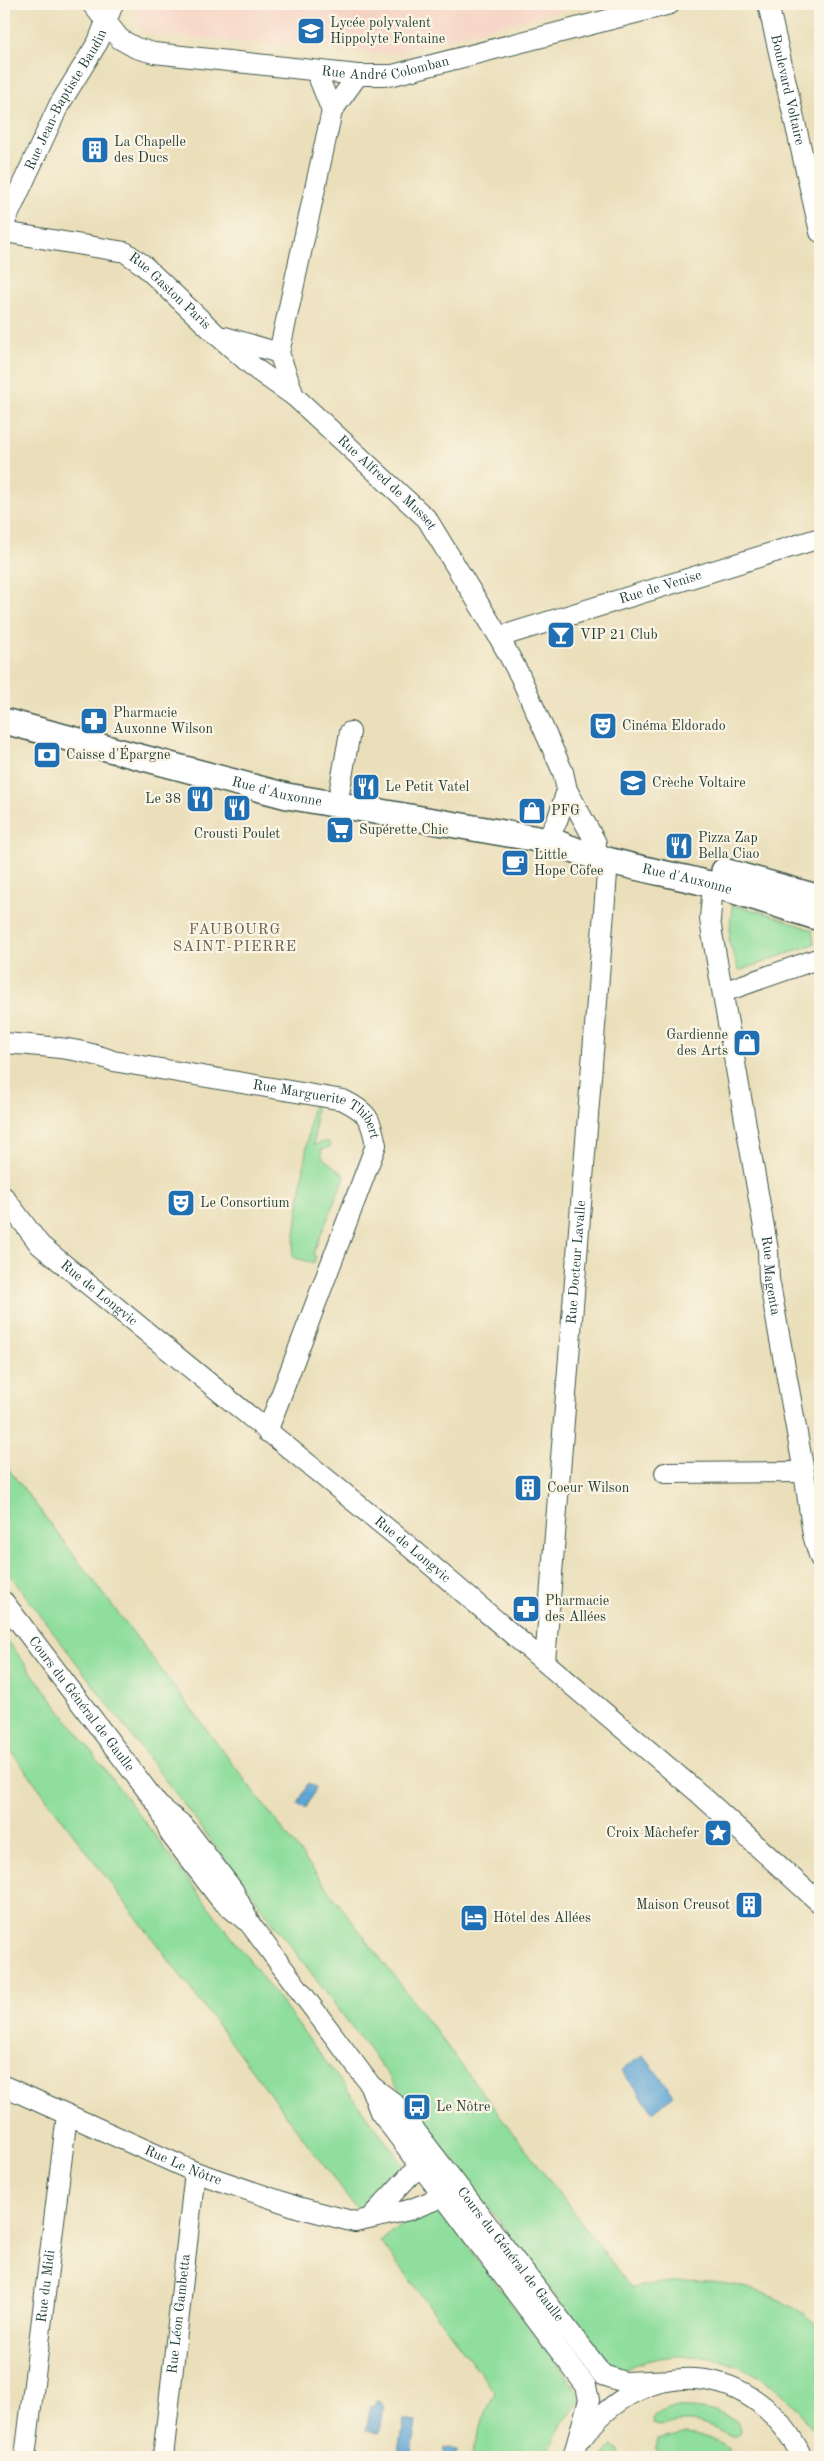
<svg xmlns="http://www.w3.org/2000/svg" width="824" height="2461" viewBox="0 0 824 2461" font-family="'Old Standard TT',serif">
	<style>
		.built { fill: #f6d2c3 }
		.green { fill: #8fde9d; stroke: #578e68 }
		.water { fill: #5ea6d4; stroke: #3e7284 }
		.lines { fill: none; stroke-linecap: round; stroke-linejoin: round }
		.minor-casing { stroke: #3d5548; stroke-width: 22 }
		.major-casing { stroke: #3d5548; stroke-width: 28 }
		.minor { stroke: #fff; stroke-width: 20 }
		.major { stroke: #fff; stroke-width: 25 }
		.labels { text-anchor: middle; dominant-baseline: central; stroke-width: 4.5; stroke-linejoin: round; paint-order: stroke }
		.poi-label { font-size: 14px; fill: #1f3d34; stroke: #fcf5e5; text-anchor: start }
		.street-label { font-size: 14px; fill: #1f3d34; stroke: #fcf5e5 }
		.neighbourhood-label { font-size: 15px; letter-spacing: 1px; fill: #635d51; stroke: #fcf5e5 }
	</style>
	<rect width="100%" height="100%" fill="#fcf5e5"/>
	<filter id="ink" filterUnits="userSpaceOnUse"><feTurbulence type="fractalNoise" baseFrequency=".02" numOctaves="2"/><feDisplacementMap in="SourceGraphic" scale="10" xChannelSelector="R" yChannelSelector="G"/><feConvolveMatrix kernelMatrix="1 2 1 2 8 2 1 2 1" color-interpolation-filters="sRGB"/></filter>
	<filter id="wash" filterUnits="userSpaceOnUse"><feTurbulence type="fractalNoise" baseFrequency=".0096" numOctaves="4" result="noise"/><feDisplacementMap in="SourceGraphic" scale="20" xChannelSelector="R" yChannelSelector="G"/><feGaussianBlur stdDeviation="1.12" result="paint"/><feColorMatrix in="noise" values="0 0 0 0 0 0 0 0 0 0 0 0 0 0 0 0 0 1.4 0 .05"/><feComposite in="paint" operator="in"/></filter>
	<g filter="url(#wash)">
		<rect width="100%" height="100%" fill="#eadfba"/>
		<!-- built -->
		<path class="built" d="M134,4H586L388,54L149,34L141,29L135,20Z"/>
		<!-- green -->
		<g class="green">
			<path d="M732,905L769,914L812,930L814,944L739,971L729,942Z"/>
			<path d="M312,1106L316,1107L314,1145L328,1141L331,1146L321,1150L322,1157L345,1176L313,1254L316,1256L314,1263L292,1257Z"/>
			<path d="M4,1463L631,2288C697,2274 768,2280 820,2327V2444C792,2386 733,2349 668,2357C658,2358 648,2360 638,2364C630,2366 621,2373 613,2372L4,1567Z"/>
			<path d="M4,1636L404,2165L405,2169L368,2209L359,2212L4,1742Z"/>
			<path d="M439,2208L579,2393L581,2400L563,2422L546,2457H471L481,2424L495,2392L380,2241C399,2225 416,2216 439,2208Z"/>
			<path d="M671,2408C696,2407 717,2409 738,2423L741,2431L737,2436H733C716,2427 699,2421 680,2422C671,2422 662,2429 653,2424L652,2419L654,2414Z"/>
			<path d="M684,2434C700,2435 715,2439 729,2449L730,2455L729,2457C710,2457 690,2453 671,2457L667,2453L662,2456L655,2448L657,2440Z"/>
			<path d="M612,2446L619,2449V2457H602Z"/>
		</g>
		<!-- water -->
		<g class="water">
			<path d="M308,1783L316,1787L306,1808L298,1804Z"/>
			<path d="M643,2055L674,2095L653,2112L621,2070Z"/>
			<path d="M377,2401L381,2402L384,2408L380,2433L366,2431L371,2405L374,2406Z"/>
			<path d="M404,2420L416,2422L411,2453L399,2451Z"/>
			<path d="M450,2447L457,2449L456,2457H443L444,2448Z"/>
		</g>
	</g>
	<g filter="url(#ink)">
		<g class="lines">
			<defs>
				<g id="minor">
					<path id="s1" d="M92,4L120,39L136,48L154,53L358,75H393L670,4"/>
					<path id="s2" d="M768,4L820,232"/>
					<path d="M316,71L332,111"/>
					<path id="s3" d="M358,75L332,111L279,353L294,396L427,519L499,637L520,676L563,772L567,790L596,843"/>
					<path id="s4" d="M4,224L59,105L98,42L113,4"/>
					<path id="s5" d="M4,232L125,252L142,264L217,335L257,370L294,396"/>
					<path d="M225,337L279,353"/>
					<path id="s6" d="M499,637L820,538"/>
					<path d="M337,805L350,732"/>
					<path d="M547,840L557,821L567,790"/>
					<path id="s7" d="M713,885L710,919L712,933L768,1250L769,1279L804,1472L813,1535L820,1558"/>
					<path d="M723,992L820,958"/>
					<path id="s8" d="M4,1043C40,1046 78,1047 113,1061L343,1100C368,1112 371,1119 376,1145L267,1432"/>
					<path id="s9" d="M4,1197L40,1245L411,1548L702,1796L820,1903"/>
					<path d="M665,1473L804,1472"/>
					<path id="s10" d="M4,1602L158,1805L184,1826L233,1890L250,1924L369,2083L380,2112L586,2386L589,2400L573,2457"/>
					<path id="s11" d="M545,1662L608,861"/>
					<path d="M159,1807L171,1835L220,1899L245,1920"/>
					<path id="s12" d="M370,2085L394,2103L603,2375L624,2382L674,2380"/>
					<path id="s13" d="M4,2086L195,2172L297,2207L355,2222L409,2210L432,2201L455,2184"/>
					<path d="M369,2219L410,2175L431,2160"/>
					<path d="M582,2438C645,2352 756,2361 802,2457"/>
					<path id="s14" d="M25,2457L67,2115"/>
					<path id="s15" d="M163,2457L195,2172"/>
				</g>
				<g id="major">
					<path id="s16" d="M4,721L287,796L555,842C605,864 660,871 714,885C749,895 785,907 820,918"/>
					<path d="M724,871L820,898"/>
				</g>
			</defs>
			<!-- minor casing -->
			<use href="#minor" class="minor-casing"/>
			<!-- major casing -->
			<use href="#major" class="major-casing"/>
			<!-- minor -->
			<use href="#minor" class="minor"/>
			<!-- major -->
			<use href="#major" class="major"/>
		</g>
	</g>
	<!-- icons -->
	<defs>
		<symbol id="school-square" viewBox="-11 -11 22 22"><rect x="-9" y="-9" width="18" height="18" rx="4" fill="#1f6fb2" stroke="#fcf5e5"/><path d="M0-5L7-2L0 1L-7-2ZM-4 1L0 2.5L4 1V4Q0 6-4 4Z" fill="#fff"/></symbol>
		<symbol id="building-square" viewBox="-11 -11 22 22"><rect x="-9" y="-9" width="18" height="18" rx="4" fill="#1f6fb2" stroke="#fcf5e5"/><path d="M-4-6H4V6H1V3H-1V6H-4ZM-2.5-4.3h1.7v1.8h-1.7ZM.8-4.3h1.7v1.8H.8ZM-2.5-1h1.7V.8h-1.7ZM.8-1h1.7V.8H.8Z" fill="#fff"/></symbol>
		<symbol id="bar-square" viewBox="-11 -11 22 22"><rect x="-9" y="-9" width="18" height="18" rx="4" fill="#1f6fb2" stroke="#fcf5e5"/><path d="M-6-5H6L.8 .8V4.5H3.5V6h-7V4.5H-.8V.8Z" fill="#fff"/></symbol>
		<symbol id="pharmacy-square" viewBox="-11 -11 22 22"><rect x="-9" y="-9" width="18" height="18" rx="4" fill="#1f6fb2" stroke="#fcf5e5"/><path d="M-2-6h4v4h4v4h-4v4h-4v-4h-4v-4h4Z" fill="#fff"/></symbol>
		<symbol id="theatre-square" viewBox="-11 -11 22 22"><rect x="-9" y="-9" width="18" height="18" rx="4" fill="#1f6fb2" stroke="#fcf5e5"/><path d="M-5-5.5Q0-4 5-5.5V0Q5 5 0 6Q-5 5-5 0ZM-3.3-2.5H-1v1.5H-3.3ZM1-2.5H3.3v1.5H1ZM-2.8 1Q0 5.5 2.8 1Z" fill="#fff"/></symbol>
		<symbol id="bank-square" viewBox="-11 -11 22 22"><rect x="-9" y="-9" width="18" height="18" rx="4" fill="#1f6fb2" stroke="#fcf5e5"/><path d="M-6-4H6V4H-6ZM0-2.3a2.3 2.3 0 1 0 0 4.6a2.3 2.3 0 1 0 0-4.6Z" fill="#fff"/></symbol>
		<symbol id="restaurant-square" viewBox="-11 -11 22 22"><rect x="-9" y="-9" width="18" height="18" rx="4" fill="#1f6fb2" stroke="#fcf5e5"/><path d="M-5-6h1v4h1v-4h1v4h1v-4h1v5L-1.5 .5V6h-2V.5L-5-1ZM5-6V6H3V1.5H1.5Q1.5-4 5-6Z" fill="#fff"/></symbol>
		<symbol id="shop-square" viewBox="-11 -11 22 22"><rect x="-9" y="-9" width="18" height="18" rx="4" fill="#1f6fb2" stroke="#fcf5e5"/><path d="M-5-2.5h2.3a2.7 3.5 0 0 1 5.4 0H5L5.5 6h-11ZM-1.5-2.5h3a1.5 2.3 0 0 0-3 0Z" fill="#fff"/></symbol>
		<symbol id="supermarket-square" viewBox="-11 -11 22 22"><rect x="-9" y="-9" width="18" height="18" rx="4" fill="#1f6fb2" stroke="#fcf5e5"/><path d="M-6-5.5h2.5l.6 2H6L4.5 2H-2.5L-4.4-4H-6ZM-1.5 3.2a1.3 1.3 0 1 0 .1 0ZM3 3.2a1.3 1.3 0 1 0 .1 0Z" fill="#fff"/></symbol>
		<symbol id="cafe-square" viewBox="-11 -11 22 22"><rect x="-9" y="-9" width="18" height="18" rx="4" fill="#1f6fb2" stroke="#fcf5e5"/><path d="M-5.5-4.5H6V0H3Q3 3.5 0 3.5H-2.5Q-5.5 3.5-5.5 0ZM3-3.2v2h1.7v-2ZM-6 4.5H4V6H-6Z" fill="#fff"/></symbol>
		<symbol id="sight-square" viewBox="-11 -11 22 22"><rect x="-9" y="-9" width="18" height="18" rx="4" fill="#1f6fb2" stroke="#fcf5e5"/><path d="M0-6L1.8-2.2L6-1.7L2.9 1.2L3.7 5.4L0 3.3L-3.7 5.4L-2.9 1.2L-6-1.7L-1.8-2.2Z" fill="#fff"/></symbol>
		<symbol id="hotel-square" viewBox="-11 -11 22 22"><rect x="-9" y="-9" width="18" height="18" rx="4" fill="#1f6fb2" stroke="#fcf5e5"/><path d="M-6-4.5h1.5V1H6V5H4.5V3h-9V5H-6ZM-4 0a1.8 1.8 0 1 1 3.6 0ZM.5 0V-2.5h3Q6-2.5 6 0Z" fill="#fff"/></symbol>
		<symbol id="bus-square" viewBox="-11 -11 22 22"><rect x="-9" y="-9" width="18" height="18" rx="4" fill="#1f6fb2" stroke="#fcf5e5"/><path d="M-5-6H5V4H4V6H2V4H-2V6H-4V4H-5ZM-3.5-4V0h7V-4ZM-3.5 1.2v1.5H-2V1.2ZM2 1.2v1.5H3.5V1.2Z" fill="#fff"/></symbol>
	</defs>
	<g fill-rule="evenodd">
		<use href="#school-square" x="295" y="15" width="32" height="32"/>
		<use href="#building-square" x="79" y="134" width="32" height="32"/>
		<use href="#bar-square" x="545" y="619" width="32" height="32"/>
		<use href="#pharmacy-square" x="78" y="705" width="32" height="32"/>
		<use href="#theatre-square" x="587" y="710" width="32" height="32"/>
		<use href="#bank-square" x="31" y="739" width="32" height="32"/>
		<use href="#school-square" x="617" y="767" width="32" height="32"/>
		<use href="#restaurant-square" x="350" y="771" width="32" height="32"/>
		<use href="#restaurant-square" x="184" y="783" width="32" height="32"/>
		<use href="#restaurant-square" x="221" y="792" width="32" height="32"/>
		<use href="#shop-square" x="516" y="795" width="32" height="32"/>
		<use href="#supermarket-square" x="324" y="814" width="32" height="32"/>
		<use href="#restaurant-square" x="663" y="830" width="32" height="32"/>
		<use href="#cafe-square" x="499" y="847" width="32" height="32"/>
		<use href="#shop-square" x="731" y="1027" width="32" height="32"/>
		<use href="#theatre-square" x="165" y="1187" width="32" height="32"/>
		<use href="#building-square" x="512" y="1472" width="32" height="32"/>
		<use href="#pharmacy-square" x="510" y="1593" width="32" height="32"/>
		<use href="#sight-square" x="702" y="1817" width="32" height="32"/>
		<use href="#building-square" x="733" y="1889" width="32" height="32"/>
		<use href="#hotel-square" x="458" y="1902" width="32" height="32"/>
		<use href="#bus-square" x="401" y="2091" width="32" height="32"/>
	</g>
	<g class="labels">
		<!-- poi labels -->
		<g class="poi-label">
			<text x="330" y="23">Lycée polyvalent<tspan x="330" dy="16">Hippolyte Fontaine</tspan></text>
			<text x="114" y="142">La Chapelle<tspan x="114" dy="16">des Ducs</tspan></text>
			<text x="580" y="635">VIP 21 Club</text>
			<text x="113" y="713">Pharmacie<tspan x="113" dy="16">Auxonne Wilson</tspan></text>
			<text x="622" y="726">Cinéma Eldorado</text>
			<text x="66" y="755">Caisse d'Épargne</text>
			<text x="652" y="783">Crèche Voltaire</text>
			<text x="385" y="787">Le Petit Vatel</text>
			<text x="181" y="799" text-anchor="end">Le 38</text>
			<text x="551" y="811">PFG</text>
			<text x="359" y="830">Supérette Chic</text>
			<text x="237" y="834" text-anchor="middle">Crousti Poulet</text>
			<text x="698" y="838">Pizza Zap<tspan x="698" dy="16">Bella Ciao</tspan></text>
			<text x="534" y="855">Little<tspan x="534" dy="16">Hope Cofee</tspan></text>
			<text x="728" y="1035" text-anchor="end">Gardienne<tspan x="728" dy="16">des Arts</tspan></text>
			<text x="200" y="1203">Le Consortium</text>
			<text x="547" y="1488">Coeur Wilson</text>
			<text x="545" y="1601">Pharmacie<tspan x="545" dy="16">des Allées</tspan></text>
			<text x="699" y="1833" text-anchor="end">Croix Mâchefer</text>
			<text x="730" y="1905" text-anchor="end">Maison Creusot</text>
			<text x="493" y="1918">Hôtel des Allées</text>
			<text x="436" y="2107">Le Nôtre</text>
		</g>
		<!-- street labels -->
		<g class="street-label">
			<text stroke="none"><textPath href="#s1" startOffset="315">Rue André Colomban</textPath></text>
			<text stroke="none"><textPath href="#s2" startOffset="88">Boulevard Voltaire</textPath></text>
			<text stroke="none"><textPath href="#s4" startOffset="139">Rue Jean-Baptiste Baudin</textPath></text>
			<text stroke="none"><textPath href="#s5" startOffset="182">Rue Gaston Paris</textPath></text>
			<text stroke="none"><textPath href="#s3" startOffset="465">Rue Alfred de Musset</textPath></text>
			<text stroke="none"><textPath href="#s6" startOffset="169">Rue de Venise</textPath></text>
			<text stroke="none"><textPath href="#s16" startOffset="282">Rue d'Auxonne</textPath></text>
			<text stroke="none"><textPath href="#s16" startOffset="702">Rue d'Auxonne</textPath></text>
			<text stroke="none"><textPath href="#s8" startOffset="325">Rue Marguerite Thibert</textPath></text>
			<text stroke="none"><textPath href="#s11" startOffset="401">Rue Docteur Lavalle</textPath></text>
			<text stroke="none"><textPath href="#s7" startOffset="396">Rue Magenta</textPath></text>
			<text stroke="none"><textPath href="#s9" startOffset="136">Rue de Longvic</textPath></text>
			<text stroke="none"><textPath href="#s9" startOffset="541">Rue de Longvic</textPath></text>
			<text stroke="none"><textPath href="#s10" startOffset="128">Cours du Général de Gaulle</textPath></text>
			<text stroke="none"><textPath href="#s13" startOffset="196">Rue Le Nôtre</textPath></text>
			<text stroke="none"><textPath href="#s12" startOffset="221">Cours du Général de Gaulle</textPath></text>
			<text stroke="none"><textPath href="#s14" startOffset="172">Rue du Midi</textPath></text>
			<text stroke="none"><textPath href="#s15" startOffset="144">Rue Léon Gambetta</textPath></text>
		</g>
		<!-- neighbourhood labels -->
		<g class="neighbourhood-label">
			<text x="235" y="930">FAUBOURG<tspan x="235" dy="17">SAINT-PIERRE</tspan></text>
		</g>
	</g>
	<!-- margin -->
	<rect width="824" height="2461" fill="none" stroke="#fcf5e5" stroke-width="20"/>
</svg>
